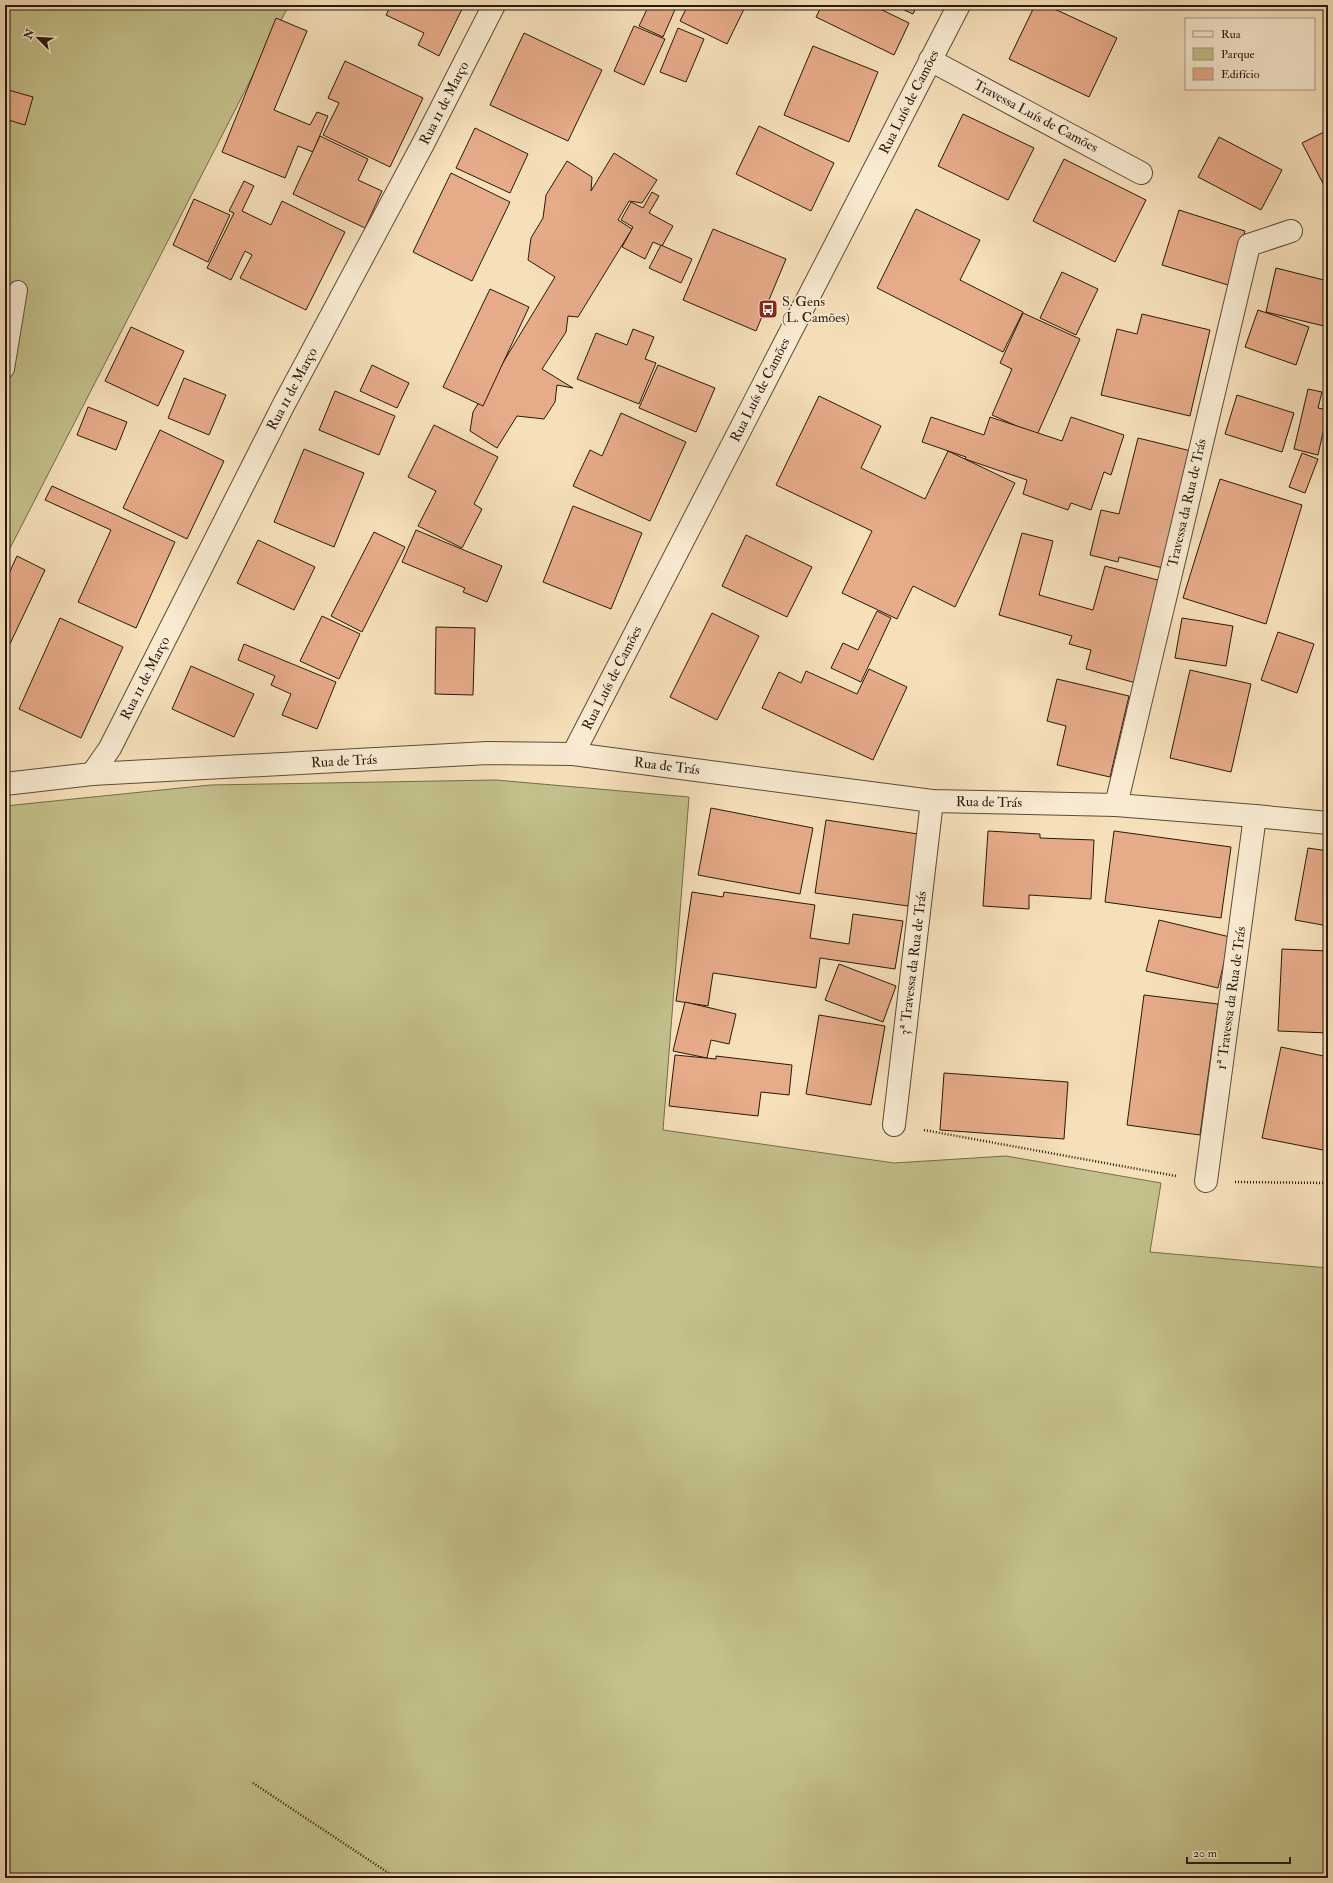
<svg xmlns="http://www.w3.org/2000/svg" width="1333" height="1883" viewBox="0 0 1333 1883" font-family="'IM FELL Double Pica',serif">
	<style>
		.green { fill: #c3c08b; stroke: #766c4c }
		.building { fill: #e6ab89; stroke: #29190c }
		.lines { fill: none; stroke-linecap: round; stroke-linejoin: round }
		.service-casing { stroke: #5c4b38; stroke-width: 20 }
		.minor-casing { stroke: #5c4b38; stroke-width: 24 }
		.path { stroke: #29190c; stroke-width: 2.5; stroke-dasharray: 1 2; stroke-linecap: butt }
		.service { stroke: #f9ebd2; stroke-width: 18 }
		.minor { stroke: #f9ebd2; stroke-width: 22 }
		.labels { text-anchor: middle; dominant-baseline: central; stroke-width: 4; stroke-linejoin: round; paint-order: stroke }
		.street-label { font-size: 14px; fill: #29190c; stroke: #f9ebd2 }
		.poi-label { font-size: 14px; fill: #29190c; stroke: #f9ebd2; text-anchor: start }
	</style>
	<rect width="100%" height="100%" fill="#f6e0ba"/>
	<filter id="stains"><feTurbulence type="fractalNoise" baseFrequency=".005" numOctaves="4"/><feColorMatrix values="0 0 0 0 .2 0 0 0 0 .09 0 0 0 0 .02 0 0 0 .5 -.17"/></filter>
	<radialGradient id="worn" r=".72"><stop offset=".6" stop-color="#630" stop-opacity="0"/><stop offset="1" stop-color="#630" stop-opacity=".3"/></radialGradient>
	<!-- green -->
	<g class="green">
		<path d="M5,5H289L5,558Z"/>
		<path d="M496,780L689,797L663,1130L894,1163L1006,1156L1161,1183L1150,1252L1328,1268V1878H5V806L210,785Z"/>
	</g>
	<!-- building -->
	<g class="building">
		<path d="M391,5H464L439,56L418,45L424,33L386,15Z"/>
		<path d="M649,5H677L663,37L639,26Z"/>
		<path d="M688,5H746L727,44L680,21Z"/>
		<path d="M822,5H872L909,23L894,55L816,17Z"/>
		<path d="M893,5H917L913,14Z"/>
		<path d="M1035,5H1046L1117,38L1089,97L1009,59Z"/>
		<path d="M276,18L307,31L274,110L310,125L317,112L328,116L313,152L298,146L285,178L222,152Z"/>
		<path d="M634,26L665,39L644,85L614,71Z"/>
		<path d="M678,28L704,39L686,82L660,72Z"/>
		<path d="M524,33L602,70L568,141L490,105Z"/>
		<path d="M813,46L878,72L849,142L784,115Z"/>
		<path d="M345,61L423,98L390,167L323,135L339,103L328,98Z"/>
		<path d="M5,89L33,97L25,125L5,119Z"/>
		<path d="M963,114L1034,148L1008,200L938,166Z"/>
		<path d="M759,126L834,163L811,211L736,174Z"/>
		<path d="M475,128L528,154L510,193L456,168Z"/>
		<path d="M1328,130V193L1302,143Z"/>
		<path d="M320,136L368,159L358,180L382,191L365,228L293,194Z"/>
		<path d="M1219,137L1282,170L1261,210L1198,177Z"/>
		<path d="M614,153L657,180L642,203L629,201L618,220L632,229L578,317L568,316L566,332L542,369L573,388L557,385L555,402L544,419L517,416L497,448L470,431L473,412L555,277L528,260L531,238L543,218L546,195L567,161L592,177L591,191Z"/>
		<path d="M1064,159L1146,200L1115,262L1033,221Z"/>
		<path d="M451,173L510,202L472,281L413,252Z"/>
		<path d="M244,181L254,186L242,211L271,225L282,201L345,232L306,310L240,278L252,255L245,251L231,280L207,268L234,213L229,211Z"/>
		<path d="M652,192L659,196L649,213L673,226L662,246L653,242L645,259L622,247L633,227L621,220L631,202L643,208Z"/>
		<path d="M194,199L230,215L208,262L173,245Z"/>
		<path d="M916,209L980,240L960,280L1023,312L1003,352L877,288Z"/>
		<path d="M1179,210L1245,231L1228,285L1162,265Z"/>
		<path d="M713,229L786,259L756,331L683,300Z"/>
		<path d="M661,245L692,259L681,283L649,268Z"/>
		<path d="M1276,268L1328,281V327L1266,312Z"/>
		<path d="M1062,272L1098,289L1076,335L1040,318Z"/>
		<path d="M490,289L529,307L483,406L443,387Z"/>
		<path d="M1258,310L1309,327L1296,365L1245,347Z"/>
		<path d="M1023,313L1080,339L1037,435L992,415L1012,369L1000,363Z"/>
		<path d="M1142,314L1210,330L1190,416L1101,395L1117,329L1137,334Z"/>
		<path d="M131,327L184,351L158,406L105,381Z"/>
		<path d="M633,329L654,337L645,359L656,363L639,404L577,379L596,333L627,345Z"/>
		<path d="M372,365L409,383L397,408L360,391Z"/>
		<path d="M658,365L715,388L696,432L639,408Z"/>
		<path d="M184,378L226,395L209,435L168,418Z"/>
		<path d="M1308,389L1322,392L1318,408L1328,410L1318,455L1294,449Z"/>
		<path d="M335,391L395,416L379,455L319,430Z"/>
		<path d="M1237,395L1294,413L1282,452L1225,434Z"/>
		<path d="M819,396L881,426L861,468L925,499L948,451L1015,483L955,607L913,586L897,619L842,593L872,531L776,485Z"/>
		<path d="M88,407L127,422L116,450L77,435Z"/>
		<path d="M621,413L686,442L650,521L573,486L590,450L602,456Z"/>
		<path d="M931,417L984,435L990,417L1062,441L1071,417L1124,435L1111,475L1104,472L1091,510L1071,503L1068,510L1023,494L1027,480L965,459L966,457L922,442Z"/>
		<path d="M434,425L498,457L474,504L482,509L462,548L418,526L436,491L408,477Z"/>
		<path d="M160,430L224,461L187,539L123,508Z"/>
		<path d="M1138,438L1191,451L1163,568L1119,557L1118,562L1090,555L1101,510L1119,514Z"/>
		<path d="M304,449L364,473L334,547L274,522Z"/>
		<path d="M1302,453L1318,459L1305,493L1289,487Z"/>
		<path d="M1220,479L1302,505L1266,624L1183,598Z"/>
		<path d="M52,486L175,542L136,628L78,602L111,530L45,500Z"/>
		<path d="M573,506L642,533L611,609L543,582Z"/>
		<path d="M416,530L502,566L487,602L463,592L465,588L402,562Z"/>
		<path d="M374,532L405,547L362,632L331,616Z"/>
		<path d="M1022,533L1053,541L1039,595L1093,610L1105,566L1165,582L1136,683L1086,669L1091,650L1069,644L1072,636L999,615Z"/>
		<path d="M746,535L812,567L787,617L722,586Z"/>
		<path d="M258,540L315,567L294,610L237,583Z"/>
		<path d="M17,556L45,570L8,648L5,646V582Z"/>
		<path d="M877,611L891,618L861,682L831,668L843,643L858,650Z"/>
		<path d="M712,613L759,636L717,720L670,697Z"/>
		<path d="M322,616L360,634L339,679L300,661Z"/>
		<path d="M60,618L123,647L81,738L19,709Z"/>
		<path d="M1182,618L1233,626L1226,666L1175,658Z"/>
		<path d="M436,627L475,628L473,695L435,694Z"/>
		<path d="M1278,632L1314,644L1297,693L1261,680Z"/>
		<path d="M244,644L336,682L317,729L282,715L291,694L271,685L275,676L238,660Z"/>
		<path d="M191,666L254,694L234,737L172,709Z"/>
		<path d="M869,669L907,687L873,760L762,708L779,672L801,683L806,671L857,694Z"/>
		<path d="M1190,670L1251,684L1231,772L1170,758Z"/>
		<path d="M1057,679L1129,696L1110,777L1057,765L1066,726L1047,721Z"/>
		<path d="M711,808L813,828L800,894L698,875Z"/>
		<path d="M826,820L918,834L908,906L815,893Z"/>
		<path d="M988,831L1040,834V838L1094,840L1091,899L1029,895V909L983,906Z"/>
		<path d="M1114,831L1231,847L1221,918L1105,902Z"/>
		<path d="M1308,848L1328,851V926L1295,920Z"/>
		<path d="M692,892L723,897L724,892L815,905L810,938L849,944L853,914L903,921L895,969L820,958L816,988L713,973L708,1006L676,1001Z"/>
		<path d="M1159,920L1230,937L1218,988L1146,971Z"/>
		<path d="M1282,949L1328,951V1033L1278,1031Z"/>
		<path d="M839,964L896,986L883,1022L825,1000Z"/>
		<path d="M1144,995L1218,1004L1200,1135L1127,1125Z"/>
		<path d="M685,1002L736,1014L729,1044L711,1040L707,1058L673,1051Z"/>
		<path d="M819,1015L885,1026L871,1105L806,1094Z"/>
		<path d="M1281,1047L1328,1057V1151L1262,1138Z"/>
		<path d="M675,1055L716,1059V1056L792,1065L789,1095L761,1092L758,1116L669,1106Z"/>
		<path d="M944,1073L1068,1082L1064,1139L940,1130Z"/>
	</g>
	<g class="lines">
		<defs>
			<path id="service" d="M5,369L18,290"/>
			<g id="minor">
				<path d="M930,60L1141,173"/>
				<path d="M573,754L959,5"/>
				<path d="M92,774L110,748L283,406L423,144L494,5"/>
				<path d="M5,784L92,774L488,753L573,754L932,801L1116,805L1255,816L1328,823"/>
				<path d="M1116,805L1249,245L1291,231"/>
				<path d="M894,1125L932,801"/>
				<path d="M1206,1181L1255,816"/>
			</g>
		</defs>
		<!-- service casing -->
		<use href="#service" class="service-casing"/>
		<!-- minor casing -->
		<use href="#minor" class="minor-casing"/>
		<!-- path -->
		<g class="path">
			<path d="M924,1130L1176,1176"/>
			<path d="M1235,1182L1328,1183"/>
			<path d="M253,1783L396,1878"/>
		</g>
		<!-- service -->
		<use href="#service" class="service"/>
		<!-- minor -->
		<use href="#minor" class="minor"/>
	</g>
	<!-- icons -->
	<defs>
		<symbol id="bus-square" viewBox="-11 -11 22 22"><rect x="-9" y="-9" width="18" height="18" rx="4" fill="#8f2418" stroke="#f9ebd2"/><path d="M-5-6H5V4H4V6H2V4H-2V6H-4V4H-5ZM-3.5-4V0h7V-4ZM-3.5 1.2v1.5H-2V1.2ZM2 1.2v1.5H3.5V1.2Z" fill="#fff"/></symbol>
	</defs>
	<g fill-rule="evenodd">
		<use href="#bus-square" x="757" y="298" width="22" height="22"/>
	</g>
	<g class="labels">
		<!-- street labels -->
		<g class="street-label">
			<text transform="translate(909 102) rotate(-63)">Rua Luís de Camões</text>
			<text transform="translate(444 103) rotate(-63)">Rua 11 de Março</text>
			<text transform="translate(1036 116) rotate(28)">Travessa Luís de Camões</text>
			<text transform="translate(292 389) rotate(-62)">Rua 11 de Março</text>
			<text transform="translate(760 390) rotate(-63)">Rua Luís de Camões</text>
			<text transform="translate(1187 503) rotate(-77)">Travessa da Rua de Trás</text>
			<text transform="translate(145 678) rotate(-63)">Rua 11 de Março</text>
			<text transform="translate(612 678) rotate(-63)">Rua Luís de Camões</text>
			<text transform="translate(344 761) rotate(-3)">Rua de Trás</text>
			<text transform="translate(667 766) rotate(7)">Rua de Trás</text>
			<text transform="translate(989 802) rotate(1)">Rua de Trás</text>
			<text transform="translate(913 963) rotate(-83)">3ª Travessa da Rua de Trás</text>
			<text transform="translate(1231 998) rotate(-82)">1ª Travessa da Rua de Trás</text>
		</g>
		<!-- poi labels -->
		<g class="poi-label">
			<text x="782" y="301">S. Gens<tspan x="782" dy="16">(L. Camões)</tspan></text>
		</g>
	</g>
	<!-- margin -->
	<rect width="1333" height="1883" fill="none" stroke="#f6e0ba" stroke-width="20"/>
	<rect x="6" y="6" width="1321" height="1871" fill="none" stroke="#29190c" stroke-width="2"/>
	<rect x="10" y="10" width="1313" height="1863" fill="none" stroke="#29190c"/>
	<!-- legend -->
	<rect x="1185" y="18" width="130" height="72" fill="#f9ebd2" stroke="#a69783"/>
	<rect x="1193" y="31" width="20" height="6" fill="#f9ebd2" stroke="#a69783"/>
	<text x="1221" y="38" font-size="12" fill="#29190c">Rua</text>
	<rect x="1193" y="48" width="20" height="12" fill="#c3c08b" stroke="#a69783"/>
	<text x="1221" y="58" font-size="12" fill="#29190c">Parque</text>
	<rect x="1193" y="68" width="20" height="12" fill="#e6ab89" stroke="#a69783"/>
	<text x="1221" y="78" font-size="12" fill="#29190c">Edifício</text>
	<!-- north arrow -->
	<g transform="translate(38 38) rotate(294)" stroke="#f9ebd2" stroke-width="3" paint-order="stroke">
	<path d="M0-3L7 15L0 10L-7 15Z" fill="#29190c"/>
	<text y="-6" font-size="11" font-weight="bold" text-anchor="middle" fill="#29190c">N</text>
	</g>
	<!-- scale -->
	<path d="M1187 1857v6h103v-6" fill="none" stroke="#29190c" stroke-width="2"/>
	<text x="1193" y="1857" font-size="12" fill="#29190c" stroke="#f9ebd2" stroke-width="3" paint-order="stroke">20 m</text>
	<rect width="100%" height="100%" filter="url(#stains)"/>
	<rect width="100%" height="100%" fill="url(#worn)"/>
</svg>
